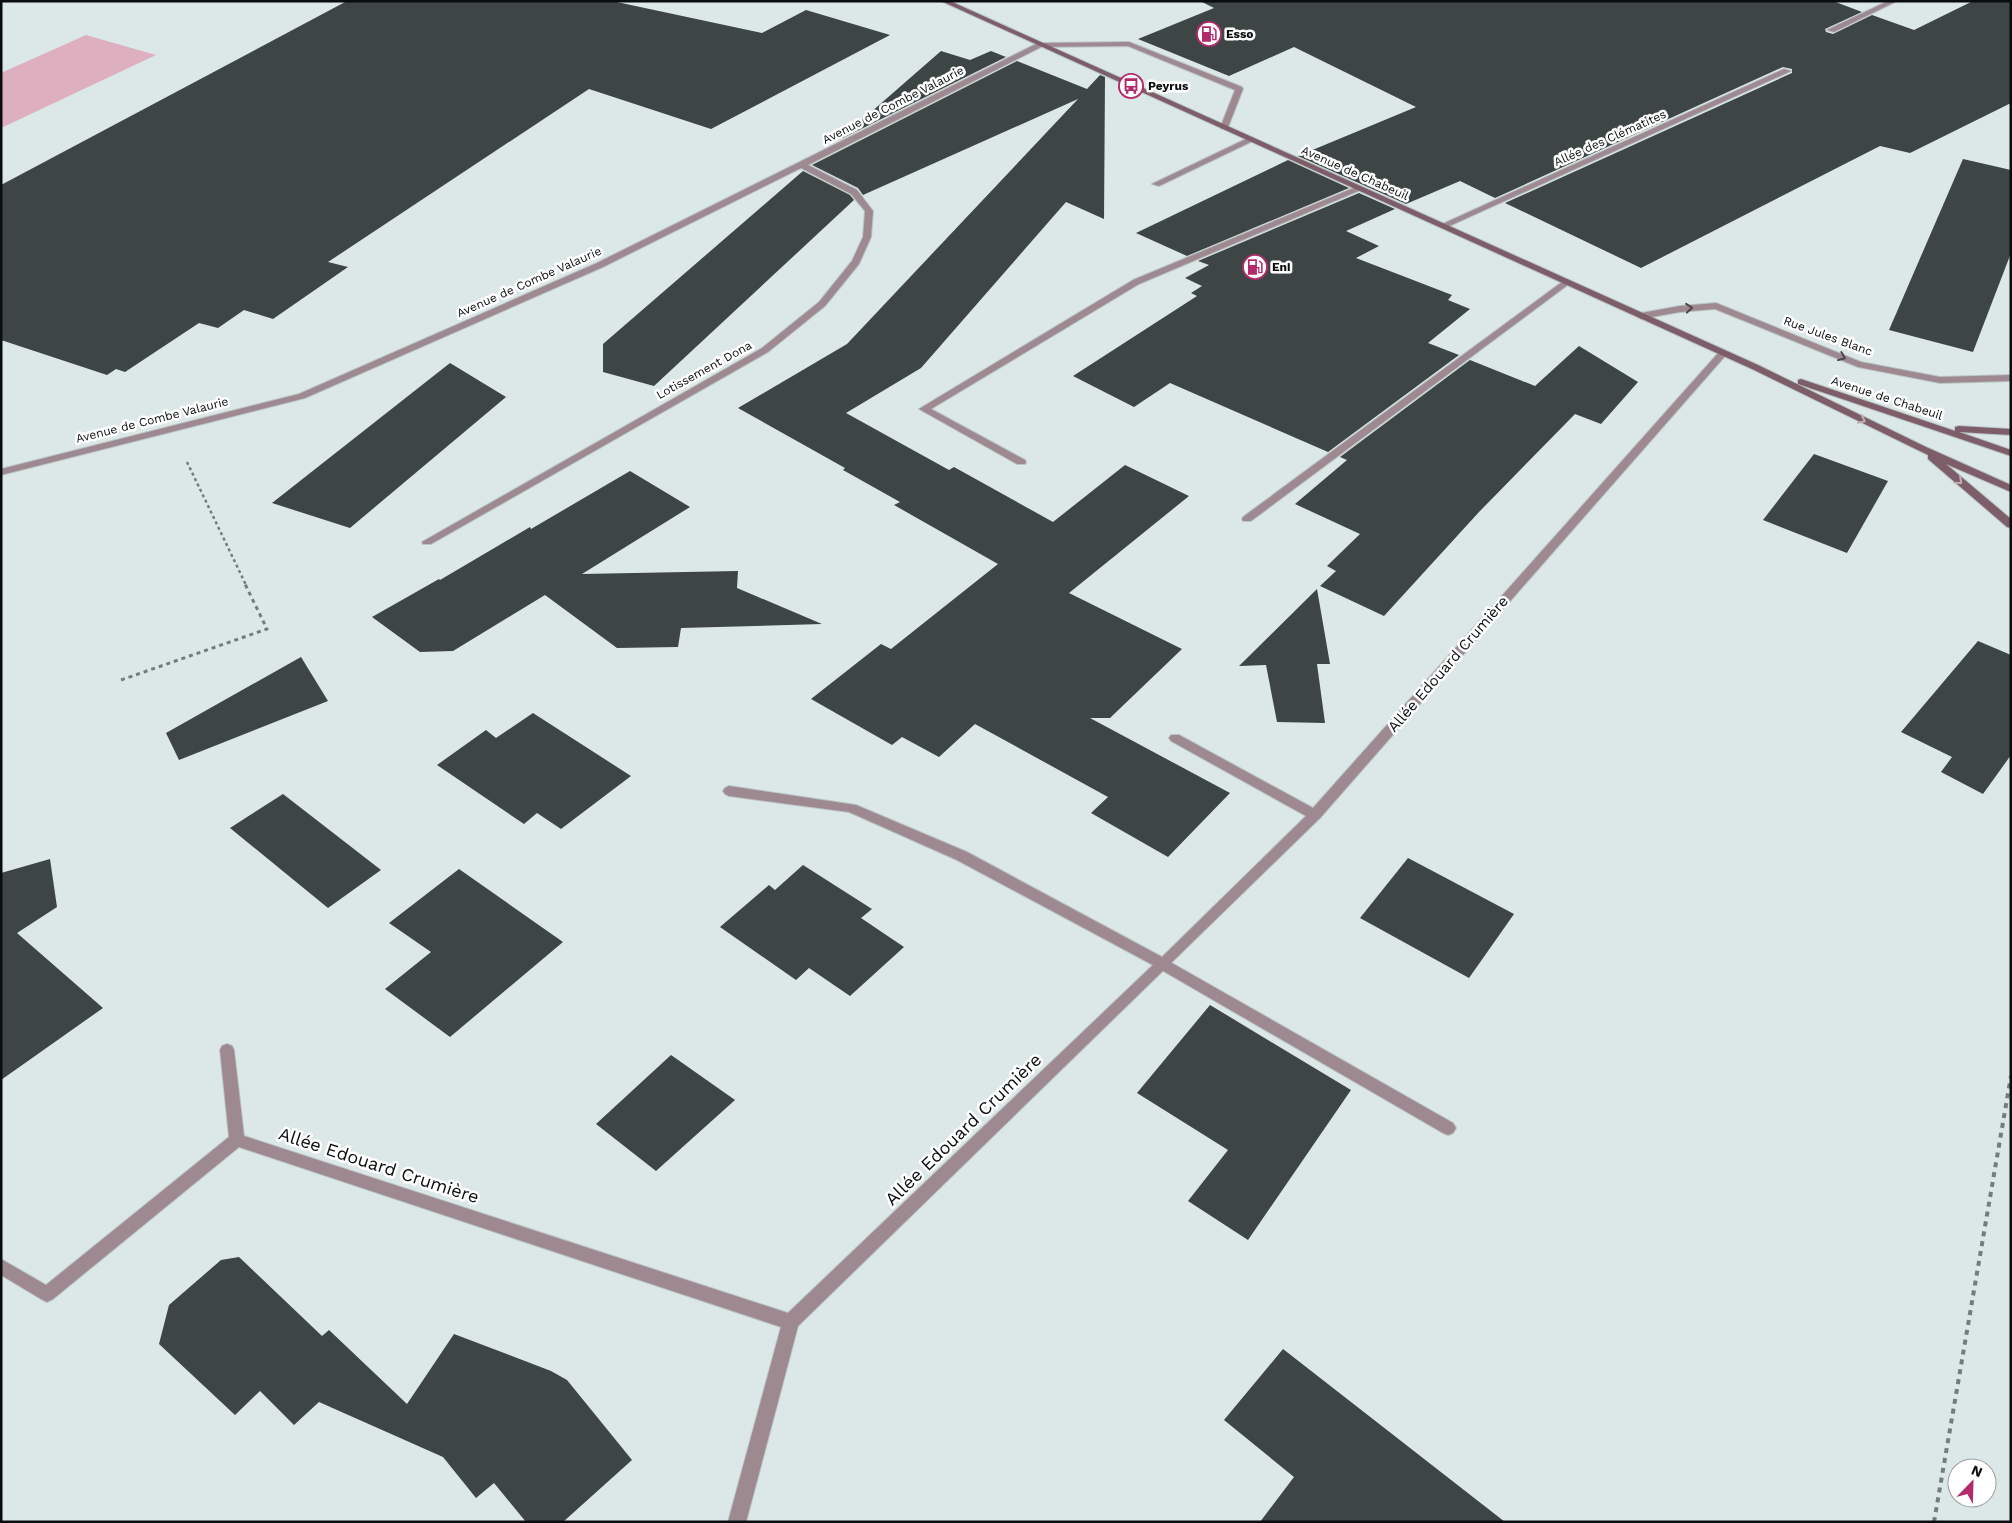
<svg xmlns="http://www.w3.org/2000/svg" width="2012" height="1523" viewBox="0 0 2012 1523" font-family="'Work Sans',sans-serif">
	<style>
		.green { fill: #deafbf }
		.building { fill: #3d4545 }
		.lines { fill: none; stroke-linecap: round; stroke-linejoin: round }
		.lane-casing { stroke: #bac4c4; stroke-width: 2 }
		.street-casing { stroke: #bac4c4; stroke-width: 2 }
		.secondary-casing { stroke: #bac4c4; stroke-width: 2 }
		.path-far2 { stroke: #747c7c; stroke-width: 2.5; stroke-dasharray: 3 3; stroke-linecap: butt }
		.path-far1 { stroke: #747c7c; stroke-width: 3; stroke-dasharray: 4 4; stroke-linecap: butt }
		.path { stroke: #747c7c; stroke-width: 4; stroke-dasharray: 5 5; stroke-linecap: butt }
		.lane { fill: #9f8990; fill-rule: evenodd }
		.street { fill: #9f8990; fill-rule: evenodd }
		.secondary { fill: #7c5d68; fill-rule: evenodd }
		.oneway { stroke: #4c4548 }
		.oneway2 { stroke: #beaeb4 }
		.labels { text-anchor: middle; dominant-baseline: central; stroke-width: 5; stroke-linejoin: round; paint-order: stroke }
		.far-poi-label { font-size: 12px; font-weight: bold; fill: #090d0d; stroke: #fff; text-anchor: start }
		.far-street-label { font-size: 12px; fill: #090d0d; stroke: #fff }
		.street-label { font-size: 15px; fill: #090d0d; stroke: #fff }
		.near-street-label { font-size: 18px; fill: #090d0d; stroke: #fff }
	</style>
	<rect width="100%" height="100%" fill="#dce7e7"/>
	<!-- green -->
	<path class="green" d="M86,35L156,55L1,128V73Z"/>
	<!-- building -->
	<g class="building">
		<path d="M347,1H612L762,33L806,10L890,35L711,129L589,89L328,262L348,267L273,319L244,310L218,328L199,323L125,372L116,369L107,375L1,340V185Z"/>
		<path d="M1200,1H1833L1862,12L1825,29L1826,32L1833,34L1872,15L1914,30L1973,1H2011V103L1910,153L1880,146L1641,268L1505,203L1792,73V69L1783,67L1495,198L1460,181L1406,204L1298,156L1416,107L1294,47L1229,76L1138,39L1214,8Z"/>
		<path d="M941,51L970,60L991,51L1006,57L839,140Z"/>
		<path d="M1017,61L1087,89L1100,75L1105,77L1104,219L1066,202L921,368L846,413L949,470L954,467L1053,522L1125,465L1189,496L1069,593L1182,649L1110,718H1090L1230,793L1168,857L1091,813L1108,797L975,724L939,757L902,737L892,745L811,699L881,644L891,649L998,564L894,505L900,502L843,470L845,468L738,408L847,344L1078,99L863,195L858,188L812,165Z"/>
		<path d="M1963,159L2011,170V253L1973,352L1889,330Z"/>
		<path d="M1288,160L1349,188L1187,256L1136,233Z"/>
		<path d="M803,171L850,195L854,200L654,386L603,372V344Z"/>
		<path d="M1359,193L1395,209L1346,231L1379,246L1356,258L1452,295L1448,300L1470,309L1428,343L1459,355L1328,452L1170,383L1134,407L1073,376L1197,296L1191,293L1202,286L1185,278L1209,265L1198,261Z"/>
		<path d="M1579,346L1638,382L1601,424L1575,414L1479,512L1384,616L1320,586L1336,571L1327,566L1360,534L1295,504L1347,460L1340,457L1470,360L1535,386Z"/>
		<path d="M450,363L506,397L350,528L272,503Z"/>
		<path d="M1814,454L1888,481L1847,553L1763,520Z"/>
		<path d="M630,471L690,507L582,574L738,571L737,588L822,624L681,628L678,647L617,648L545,595L453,651L420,652L372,617L439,579L440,580L530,527L531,529Z"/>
		<path d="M1317,589L1330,664H1317L1325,723L1277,722L1266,665L1239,666Z"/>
		<path d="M1978,641L2011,655V755L1983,794L1941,772L1952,757L1901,732Z"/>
		<path d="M301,657L328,701L179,760L166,733Z"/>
		<path d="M533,713L631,776L561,829L537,813L524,824L437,765L486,730L496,738Z"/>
		<path d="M283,794L381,870L328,908L230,828Z"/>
		<path d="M1408,858L1514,914L1469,978L1360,918Z"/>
		<path d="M50,859L57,907L17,933L103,1008L1,1080V873Z"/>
		<path d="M803,865L872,909L861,918L904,947L850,996L809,968L796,980L720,927L769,885L775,890Z"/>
		<path d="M459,869L563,942L450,1037L385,989L431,952L389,923Z"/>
		<path d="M1210,1005L1351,1090L1248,1240L1188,1201L1228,1150L1137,1093Z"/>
		<path d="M671,1055L735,1100L656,1171L596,1124Z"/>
		<path d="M239,1257L322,1336L329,1330L407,1404L454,1334L551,1371L567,1380L632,1460L563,1522H526L494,1483L476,1498L443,1457L319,1402L294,1425L260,1391L235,1415L159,1344L169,1305L221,1260Z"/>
		<path d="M1283,1349L1505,1522H1260L1294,1477L1224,1420Z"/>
	</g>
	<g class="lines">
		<defs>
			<g id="lane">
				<path d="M1129,42L1242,87L1243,89L1227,130L1220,128L1235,90L1128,46L1041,47L1037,45L1041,43Z"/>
				<path d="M1248,138L1255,140L1159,186L1152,184Z"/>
				<path d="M1163,958L1453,1123L1456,1128L1453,1133L1448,1135L1443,1133L1158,968L1156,964L1158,960Z"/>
			</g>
			<g id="street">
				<path d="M1888,1H1897L1834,32L1827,30Z"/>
				<path d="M1038,43L1045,45L808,165L857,190L873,211L871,237L859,264L825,306L768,352L431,544H423L422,542L762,348L819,302L852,261L863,237L865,211L851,194L801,168L603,267L305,398L1,475V469L299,394L597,263Z"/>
				<path d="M1784,69L1791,71L1445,228L1438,226Z"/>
				<path d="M1356,187L1363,189L1139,284L931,409L1025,460L1026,462L1025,464H1017L919,409L1133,280Z"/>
				<path d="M1566,279L1569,280V284L1251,521H1243L1242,519L1243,517Z"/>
				<path d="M1716,303L1861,362L1940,377L2011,375V381L1940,383L1858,367L1715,309L1680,312L1641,319L1636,316L1641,313L1680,306Z"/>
				<path d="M1723,350L1726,351V355L1320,818L798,1326L746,1522H728L781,1327L239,1147L53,1299L47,1302L41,1299L1,1275V1259L46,1285L229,1137L220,1050L222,1046L227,1044L232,1046L234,1050L244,1136L788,1313L1153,965L957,860L849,812L729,796L725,794L723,791L725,788L729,786L856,805L967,852L1162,957L1306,816L1171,741L1169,738L1171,735H1179L1313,808L1720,351Z"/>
			</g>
			<g id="secondary">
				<path d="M941,1H950L1758,365L1926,447L2011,485V492L1946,464L2011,519V528L2007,527L1928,459V455L1752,369Z"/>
				<path d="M1801,379L1955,431V427L1959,426L2011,429V435L1959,432L2011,450V456L1798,384V380Z"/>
			</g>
		</defs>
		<!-- lane casing -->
		<use href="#lane" class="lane-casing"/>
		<!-- street casing -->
		<use href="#street" class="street-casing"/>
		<!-- secondary casing -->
		<use href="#secondary" class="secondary-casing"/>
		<!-- path-far2 -->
		<path class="path-far2" d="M187,462L246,585"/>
		<!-- path-far1 -->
		<path class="path-far1" d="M121,680L267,629L245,584"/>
		<!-- path -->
		<path class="path" d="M1934,1522L2011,1076"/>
		<!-- lane -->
		<use href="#lane" class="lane"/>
		<!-- street -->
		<use href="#street" class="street"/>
		<!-- secondary -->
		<use href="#secondary" class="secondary"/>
	</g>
	<!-- one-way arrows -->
	<defs><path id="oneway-chevron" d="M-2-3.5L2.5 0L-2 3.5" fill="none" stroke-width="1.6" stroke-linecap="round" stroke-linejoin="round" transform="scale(1.25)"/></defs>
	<g class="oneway">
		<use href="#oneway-chevron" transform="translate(1689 308) rotate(-5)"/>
		<use href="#oneway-chevron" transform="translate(1842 357) rotate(22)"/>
	</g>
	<g class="oneway2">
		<use href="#oneway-chevron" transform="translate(1862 420) rotate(26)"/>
		<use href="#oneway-chevron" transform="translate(1959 481) rotate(41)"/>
	</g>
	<!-- icons -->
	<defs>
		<symbol id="fuel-ring" viewBox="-11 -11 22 22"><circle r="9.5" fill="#fff" stroke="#b22a6b" stroke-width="1.5"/><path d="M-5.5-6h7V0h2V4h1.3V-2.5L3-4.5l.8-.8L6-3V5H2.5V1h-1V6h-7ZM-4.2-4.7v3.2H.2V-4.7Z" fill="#b22a6b"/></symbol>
		<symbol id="bus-ring" viewBox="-11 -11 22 22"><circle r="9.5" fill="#fff" stroke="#b22a6b" stroke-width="1.5"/><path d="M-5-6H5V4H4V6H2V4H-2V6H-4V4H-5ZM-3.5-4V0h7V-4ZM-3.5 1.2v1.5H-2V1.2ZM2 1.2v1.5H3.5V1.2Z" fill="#b22a6b"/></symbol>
	</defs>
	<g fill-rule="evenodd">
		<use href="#fuel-ring" x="1195" y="20" width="28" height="28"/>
		<use href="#bus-ring" x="1117" y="72" width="28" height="28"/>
		<use href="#fuel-ring" x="1241" y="253" width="28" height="28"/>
	</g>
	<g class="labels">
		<!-- far-poi labels -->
		<g class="far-poi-label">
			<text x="1226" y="34">Esso</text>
			<text x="1148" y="86">Peyrus</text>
			<text x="1272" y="267">Eni</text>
		</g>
		<!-- far-street labels -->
		<g class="far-street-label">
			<text transform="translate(893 105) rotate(-27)">Avenue de Combe Valaurie</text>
			<text transform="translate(1610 138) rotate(-24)">Allée des Clématites</text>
			<text transform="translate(1355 173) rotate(24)">Avenue de Chabeuil</text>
			<text transform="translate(529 282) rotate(-24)">Avenue de Combe Valaurie</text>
			<text transform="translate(1828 336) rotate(20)">Rue Jules Blanc</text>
			<text transform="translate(704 370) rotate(-29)">Lotissement Dona</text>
			<text transform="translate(1887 398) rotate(18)">Avenue de Chabeuil</text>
			<text transform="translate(152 420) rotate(-14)">Avenue de Combe Valaurie</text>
		</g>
		<!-- street labels -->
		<g class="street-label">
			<text transform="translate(1448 664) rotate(-49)">Allée Edouard Crumière</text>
		</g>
		<!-- near-street labels -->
		<g class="near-street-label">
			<text transform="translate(963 1129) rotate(-44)">Allée Edouard Crumière</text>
			<text transform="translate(379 1165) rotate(18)">Allée Edouard Crumière</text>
		</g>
	</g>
	<!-- border -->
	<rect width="2012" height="1523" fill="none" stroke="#090d0d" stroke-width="5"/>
	<!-- north arrow -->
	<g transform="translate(1972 1483) rotate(23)"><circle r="24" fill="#ffffff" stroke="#9d9e9e"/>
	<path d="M0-4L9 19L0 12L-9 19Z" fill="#b22a6b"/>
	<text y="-8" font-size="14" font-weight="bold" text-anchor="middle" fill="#090d0d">N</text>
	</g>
</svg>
